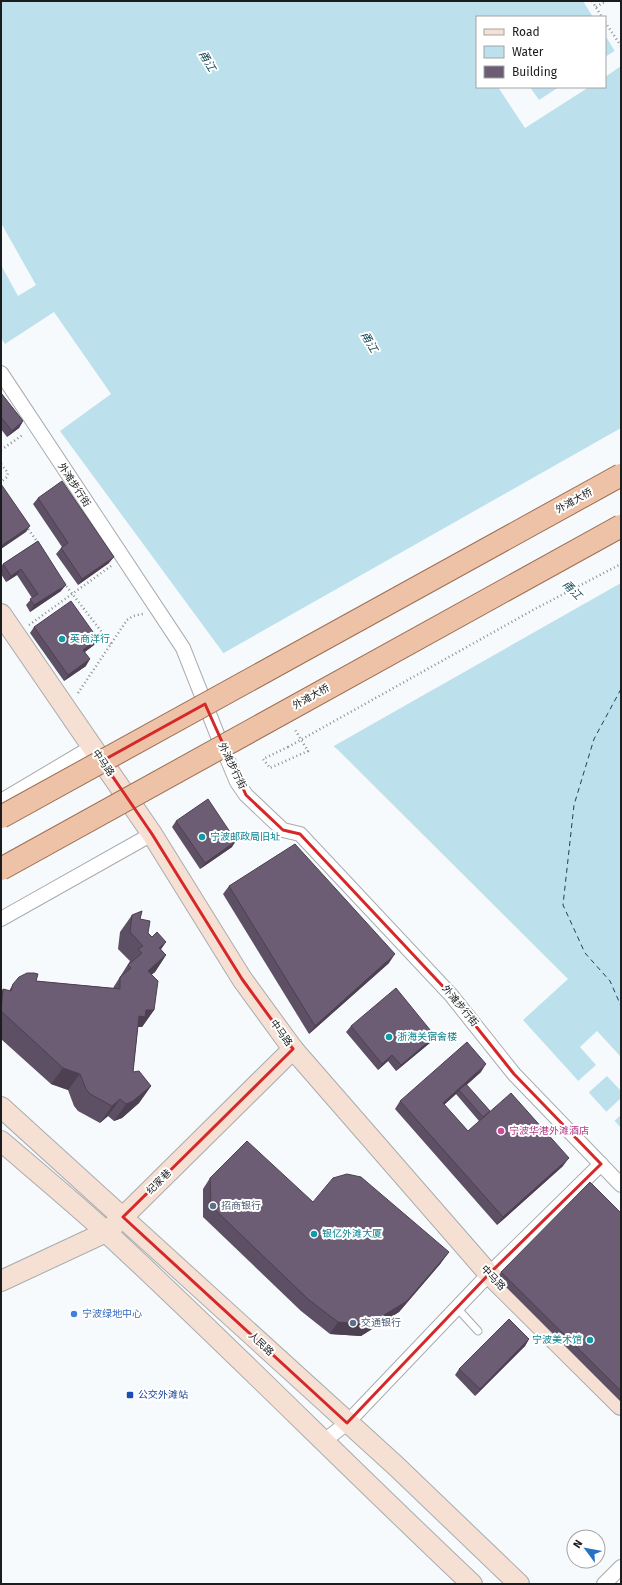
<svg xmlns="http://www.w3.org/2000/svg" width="622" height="1585" viewBox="0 0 622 1585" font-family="'Fira Sans','Noto Sans SC',sans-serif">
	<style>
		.water { fill: #bce1ed }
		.pier { fill: #f7fafd }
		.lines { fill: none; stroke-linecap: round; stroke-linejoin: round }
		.ferry { stroke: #144754; stroke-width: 1; stroke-dasharray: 5 4; stroke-linecap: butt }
		.lane-casing { stroke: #a9acae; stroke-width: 9 }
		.street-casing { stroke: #a9acae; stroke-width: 16 }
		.secondary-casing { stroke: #a9acae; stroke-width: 22 }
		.path { stroke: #8d8f92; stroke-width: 2.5; stroke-dasharray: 1 3; stroke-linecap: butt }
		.lane { stroke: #fff; stroke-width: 7 }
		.street { stroke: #fff; stroke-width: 14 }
		.secondary { stroke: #f6e0d3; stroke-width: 20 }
		.primary-bridge-casing { stroke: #9c6d51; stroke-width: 24; stroke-linecap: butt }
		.path-bridge { stroke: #8d8f92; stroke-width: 2.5; stroke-dasharray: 1 3; stroke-linecap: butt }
		.primary-bridge { stroke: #edc2a7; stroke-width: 22 }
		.wall { fill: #5d4f64; fill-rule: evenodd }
		.shaded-wall { fill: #4c4051 }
		.building { fill: #6c5c74; stroke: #4c4051 }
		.marked { fill: none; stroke: #d62828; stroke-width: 3; stroke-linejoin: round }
		.culture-dot { fill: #0f9aa8; stroke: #fff; stroke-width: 1.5 }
		.hotel-dot { fill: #d1479c; stroke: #fff; stroke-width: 1.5 }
		.service-dot { fill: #5c6f8a; stroke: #fff; stroke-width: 1.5 }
		.shop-dot { fill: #3f7fe0; stroke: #fff; stroke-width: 1.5 }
		.transit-dot { fill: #1a4fb4; stroke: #fff; stroke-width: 1.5 }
		.labels { text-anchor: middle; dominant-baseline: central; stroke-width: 4; stroke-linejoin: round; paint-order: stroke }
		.street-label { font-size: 10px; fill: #1b1c1d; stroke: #fff }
		.culture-label { font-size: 10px; fill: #0d838f; stroke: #fff; text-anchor: start }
		.hotel-label { font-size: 10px; fill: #b23c85; stroke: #fff; text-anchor: start }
		.service-label { font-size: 10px; fill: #4e5e75; stroke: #fff; text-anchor: start }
		.shop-label { font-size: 10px; fill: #366cbe; stroke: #fff; text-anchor: start }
		.transit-label { font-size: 10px; fill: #164399; stroke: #fff; text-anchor: start }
		.water-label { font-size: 11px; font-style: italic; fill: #144754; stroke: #fff }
	</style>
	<rect width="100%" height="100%" fill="#f7fafd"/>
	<!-- water -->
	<path class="water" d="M1,1H583L593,17H477V87H605V35L621,61V1128L523,1020L568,979L337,749L227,658L60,431L111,394L54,312L5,344L1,338Z"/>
	<!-- pier -->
	<g class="pier">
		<path d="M616,50L621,58V66L605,77V57Z"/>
		<path d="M498,87H530L539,100L559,87H589L525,128Z"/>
		<path d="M1,223L36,285L18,296L1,265Z"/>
		<path d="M621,428V583L332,747L226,659L222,654Z"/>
		<path d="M597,1031L621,1057V1091L607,1076L587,1094L577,1082L596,1065L580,1047Z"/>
		<path d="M621,1098V1115L613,1122L605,1113Z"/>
	</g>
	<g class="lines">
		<!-- ferry -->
		<path class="ferry" d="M621,689L594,739L574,805L563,905L585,953L610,981L621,1006"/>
		<defs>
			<path id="lane" d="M457,1308L478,1331"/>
			<g id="street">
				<path d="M1,373L183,648L219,739L237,782L246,795L283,830L300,834L451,995L514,1074L621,1185"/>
				<path d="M1,801L92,747"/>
				<path d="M1,919L152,834"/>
				<path d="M324,1441L347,1423L489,1274L601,1164"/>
				<path d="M604,1584L621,1567"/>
			</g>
			<g id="secondary">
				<path d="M1,614L152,834L242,979L293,1049L489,1274L621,1405"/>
				<path d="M1,1107L396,1466L519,1584"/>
				<path d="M1,1141C36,1171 72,1201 106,1232C230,1347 349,1468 472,1584"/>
				<path d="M1,1281L106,1232L123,1217L293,1049"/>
			</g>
		</defs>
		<!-- lane casing -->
		<use href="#lane" class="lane-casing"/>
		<!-- street casing -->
		<use href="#street" class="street-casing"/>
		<!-- secondary casing -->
		<use href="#secondary" class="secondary-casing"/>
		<!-- path -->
		<g class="path">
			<path d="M592,1L602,17"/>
			<path d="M596,7L606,1"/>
			<path d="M605,22L621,46"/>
			<path d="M1,450L24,434"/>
			<path d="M1,464L8,473L7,477L1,482"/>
			<path d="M26,526L38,543"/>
			<path d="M64,583L111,644"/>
			<path d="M29,625L111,566"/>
			<path d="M78,693L127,620L133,616L143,614"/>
			<path d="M288,747L263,759L270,768L308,751L294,728"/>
		</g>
		<!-- lane -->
		<use href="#lane" class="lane"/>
		<!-- street -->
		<use href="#street" class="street"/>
		<!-- secondary -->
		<use href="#secondary" class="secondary"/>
		<defs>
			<g id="primary-bridge">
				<path d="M1,817L621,475"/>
				<path d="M1,869L621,526"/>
			</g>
		</defs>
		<!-- primary-bridge casing -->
		<use href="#primary-bridge" class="primary-bridge-casing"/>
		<!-- path-bridge -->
		<path class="path-bridge" d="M288,747L533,610L621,564"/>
		<!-- primary-bridge -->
		<use href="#primary-bridge" class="primary-bridge"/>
	</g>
	<!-- wall -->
	<g class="wall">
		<path d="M1,393L23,421L19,428L7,437L1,429Z"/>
		<path d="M38,498L109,563L78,585L56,554L61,548L62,547L33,504Z"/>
		<path d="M38,541L61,591L30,612L26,605L32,598L17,575L6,582L1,574V567L3,564Z"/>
		<path d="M34,627L98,639L94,645L85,652L86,666L64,681L30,633Z"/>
		<path d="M176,821L232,847L200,869L172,827Z"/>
		<path d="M229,886L389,963L309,1034L223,894Z"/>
		<path d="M132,915L140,919L148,933L152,937L166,942L161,949L166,955L155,972L152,974L154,1010L142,1027H138L133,1072L151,1086L139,1103L122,1118L114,1121L108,1116L100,1123L78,1111L74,1106L68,1090L51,1084L1,1039V992L3,989L9,991L13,984L36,981L113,988L130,961L118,949L120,932Z"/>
		<path d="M351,1026L431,1042L396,1071L388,1061L378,1070L346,1032Z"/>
		<path d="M481,1072L466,1085L490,1111L563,1166L497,1225L395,1109L400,1101ZM456,1094L479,1121L468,1131L444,1105Z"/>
		<path d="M210,1178L313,1202L441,1263L399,1312L361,1336L330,1334L301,1311L203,1217V1189Z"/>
		<path d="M621,1213V1402L497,1278L501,1272Z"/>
		<path d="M529,1339L525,1346L475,1396L455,1375L459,1369Z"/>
	</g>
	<!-- shaded-wall -->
	<g class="shaded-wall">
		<path d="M23,421L19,428L7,437L12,431Z"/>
		<path d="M30,526L26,532L1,549V546Z"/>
		<path d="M114,557L109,563L78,585L82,579Z"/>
		<path d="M21,569L17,575L6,582L11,576Z"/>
		<path d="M66,585L61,591L30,612L34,605Z"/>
		<path d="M98,639L94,645L79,656L83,650Z"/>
		<path d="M90,659L86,666L64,681L68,675Z"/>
		<path d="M236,841L232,847L200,869L205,863Z"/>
		<path d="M166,942L154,959L159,948Z"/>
		<path d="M395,954L389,963L309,1034L315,1026Z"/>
		<path d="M166,955L155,972L136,988L148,971Z"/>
		<path d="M146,1010H154L142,1027H138L133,1034L139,1016Z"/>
		<path d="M435,1036L431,1042L396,1071L401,1065Z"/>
		<path d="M392,1055L388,1061L378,1070L382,1064Z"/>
		<path d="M486,1064L481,1072L460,1091L459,1090L456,1094L437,1111L443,1103Z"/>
		<path d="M63,1068L80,1074L68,1090L51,1084Z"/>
		<path d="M151,1086L139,1103L122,1118L114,1121L126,1104Z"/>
		<path d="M120,1099L108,1116L100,1123L112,1106Z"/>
		<path d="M569,1158L563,1166L497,1225L503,1217Z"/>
		<path d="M449,1252L441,1263L399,1312L361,1336L330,1334L338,1322Z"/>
		<path d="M529,1339L525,1346L475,1396L480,1389Z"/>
	</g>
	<!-- building -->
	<g class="building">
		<path d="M1,393L23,421L12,431L1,417Z"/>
		<path d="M62,481L114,557L82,579L61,548L68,543L38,498Z"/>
		<path d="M1,484L30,526L1,546Z"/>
		<path d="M38,541L66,585L34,605L30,599L38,594L21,569L11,576L3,564Z"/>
		<path d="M71,601L98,639L83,650L90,659L68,675L34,627Z"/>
		<path d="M208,799L236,841L205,863L176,821Z"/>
		<path d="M295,844L395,954L315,1026L229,886Z"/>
		<path d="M142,911L140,919L150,921L148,933L152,937L157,932L166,942L159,948L166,955L148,971L158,981L154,1010H146L145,1017L139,1016L133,1072L139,1071L151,1086L133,1101L126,1104L120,1099L112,1106L90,1094L86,1089L80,1074L63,1068L1,1011L3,989L11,991L13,984L19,977L27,973H34L38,974L36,981L120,989V977L131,968L128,965L142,953L138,949L143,946L130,932L132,915Z"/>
		<path d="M396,988L435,1036L401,1065L392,1055L382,1064L351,1026Z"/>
		<path d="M467,1042L486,1064L443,1103L468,1131L511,1093L569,1158L503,1217L400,1101Z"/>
		<path d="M466,1084L490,1111L483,1117L459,1090Z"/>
		<path d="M247,1141L313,1202L333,1178L347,1174L361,1177L449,1252L407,1301L368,1325L338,1322L309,1300L211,1206L210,1178Z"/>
		<path d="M590,1182L621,1213V1391L501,1272Z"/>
		<path d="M509,1319L529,1339L480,1389L459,1369Z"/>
	</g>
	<!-- marked area -->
	<path class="marked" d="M205,704L246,795L283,830L300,834L451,995L514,1074L601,1164L489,1274L347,1423L123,1217L293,1049L242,979L152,834L102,761Z"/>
	<!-- markers -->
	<g class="culture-dot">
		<circle cx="62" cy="639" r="4"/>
		<circle cx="202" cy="837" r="4"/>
		<circle cx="389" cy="1037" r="4"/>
		<circle cx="314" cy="1234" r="4"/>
		<circle cx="590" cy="1340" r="4"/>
	</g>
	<circle class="hotel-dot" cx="501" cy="1131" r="4"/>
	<g class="service-dot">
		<circle cx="213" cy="1206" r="4"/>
		<circle cx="353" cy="1323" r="4"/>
	</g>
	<circle class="shop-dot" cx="74" cy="1314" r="4"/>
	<rect class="transit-dot" x="126" y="1391" width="8" height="8" rx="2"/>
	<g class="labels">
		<!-- street labels -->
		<g class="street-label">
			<text transform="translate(74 485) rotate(57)">外滩步行街</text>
			<text transform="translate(574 501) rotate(-29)">外滩大桥</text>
			<text transform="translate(311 697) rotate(-29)">外滩大桥</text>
			<text transform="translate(103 763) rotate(55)">中马路</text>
			<text transform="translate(232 766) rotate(64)">外滩步行街</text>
			<text transform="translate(460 1006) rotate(50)">外滩步行街</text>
			<text transform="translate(281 1033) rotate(54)">中马路</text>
			<text transform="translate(159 1182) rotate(-45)">纪家巷</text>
			<text transform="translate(493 1278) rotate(46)">中马路</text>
			<text transform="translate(261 1344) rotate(43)">人民路</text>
		</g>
		<!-- culture labels -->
		<g class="culture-label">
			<text x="70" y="639">英商洋行</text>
			<text x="210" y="837">宁波邮政局旧址</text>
			<text x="397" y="1037">浙海关宿舍楼</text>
			<text x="322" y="1234">银亿外滩大厦</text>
			<text x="582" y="1340" text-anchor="end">宁波美术馆</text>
		</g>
		<!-- hotel labels -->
		<g class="hotel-label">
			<text x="509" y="1131">宁波华港外滩酒店</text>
		</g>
		<!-- service labels -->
		<g class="service-label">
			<text x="221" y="1206">招商银行</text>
			<text x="361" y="1323">交通银行</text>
		</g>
		<!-- shop labels -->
		<g class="shop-label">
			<text x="82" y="1314">宁波绿地中心</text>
		</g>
		<!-- transit labels -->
		<g class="transit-label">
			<text x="138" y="1395">公交外滩站</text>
		</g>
		<!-- water labels -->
		<g class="water-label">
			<text transform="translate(207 61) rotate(60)">甬江</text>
			<text transform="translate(369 342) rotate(60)">甬江</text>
			<text transform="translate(572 590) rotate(45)">甬江</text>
		</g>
	</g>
	<!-- border -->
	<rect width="622" height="1585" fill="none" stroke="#1b1c1d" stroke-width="4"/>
	<!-- legend -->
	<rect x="476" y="16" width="130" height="72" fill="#ffffff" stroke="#a4a4a5"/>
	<rect x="484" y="29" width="20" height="6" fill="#f6e0d3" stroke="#a4a4a5"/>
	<text x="512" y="36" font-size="12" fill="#1b1c1d">Road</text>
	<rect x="484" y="46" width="20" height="12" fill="#bce1ed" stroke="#a4a4a5"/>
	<text x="512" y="56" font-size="12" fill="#1b1c1d">Water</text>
	<rect x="484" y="66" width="20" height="12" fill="#6c5c74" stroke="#a4a4a5"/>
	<text x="512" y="76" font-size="12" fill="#1b1c1d">Building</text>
	<!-- north arrow -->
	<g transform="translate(586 1549) rotate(302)"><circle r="19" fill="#ffffff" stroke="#a4a4a5"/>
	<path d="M0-3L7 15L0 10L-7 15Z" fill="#2772c2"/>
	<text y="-6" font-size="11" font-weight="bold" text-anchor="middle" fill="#1b1c1d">N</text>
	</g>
</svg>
